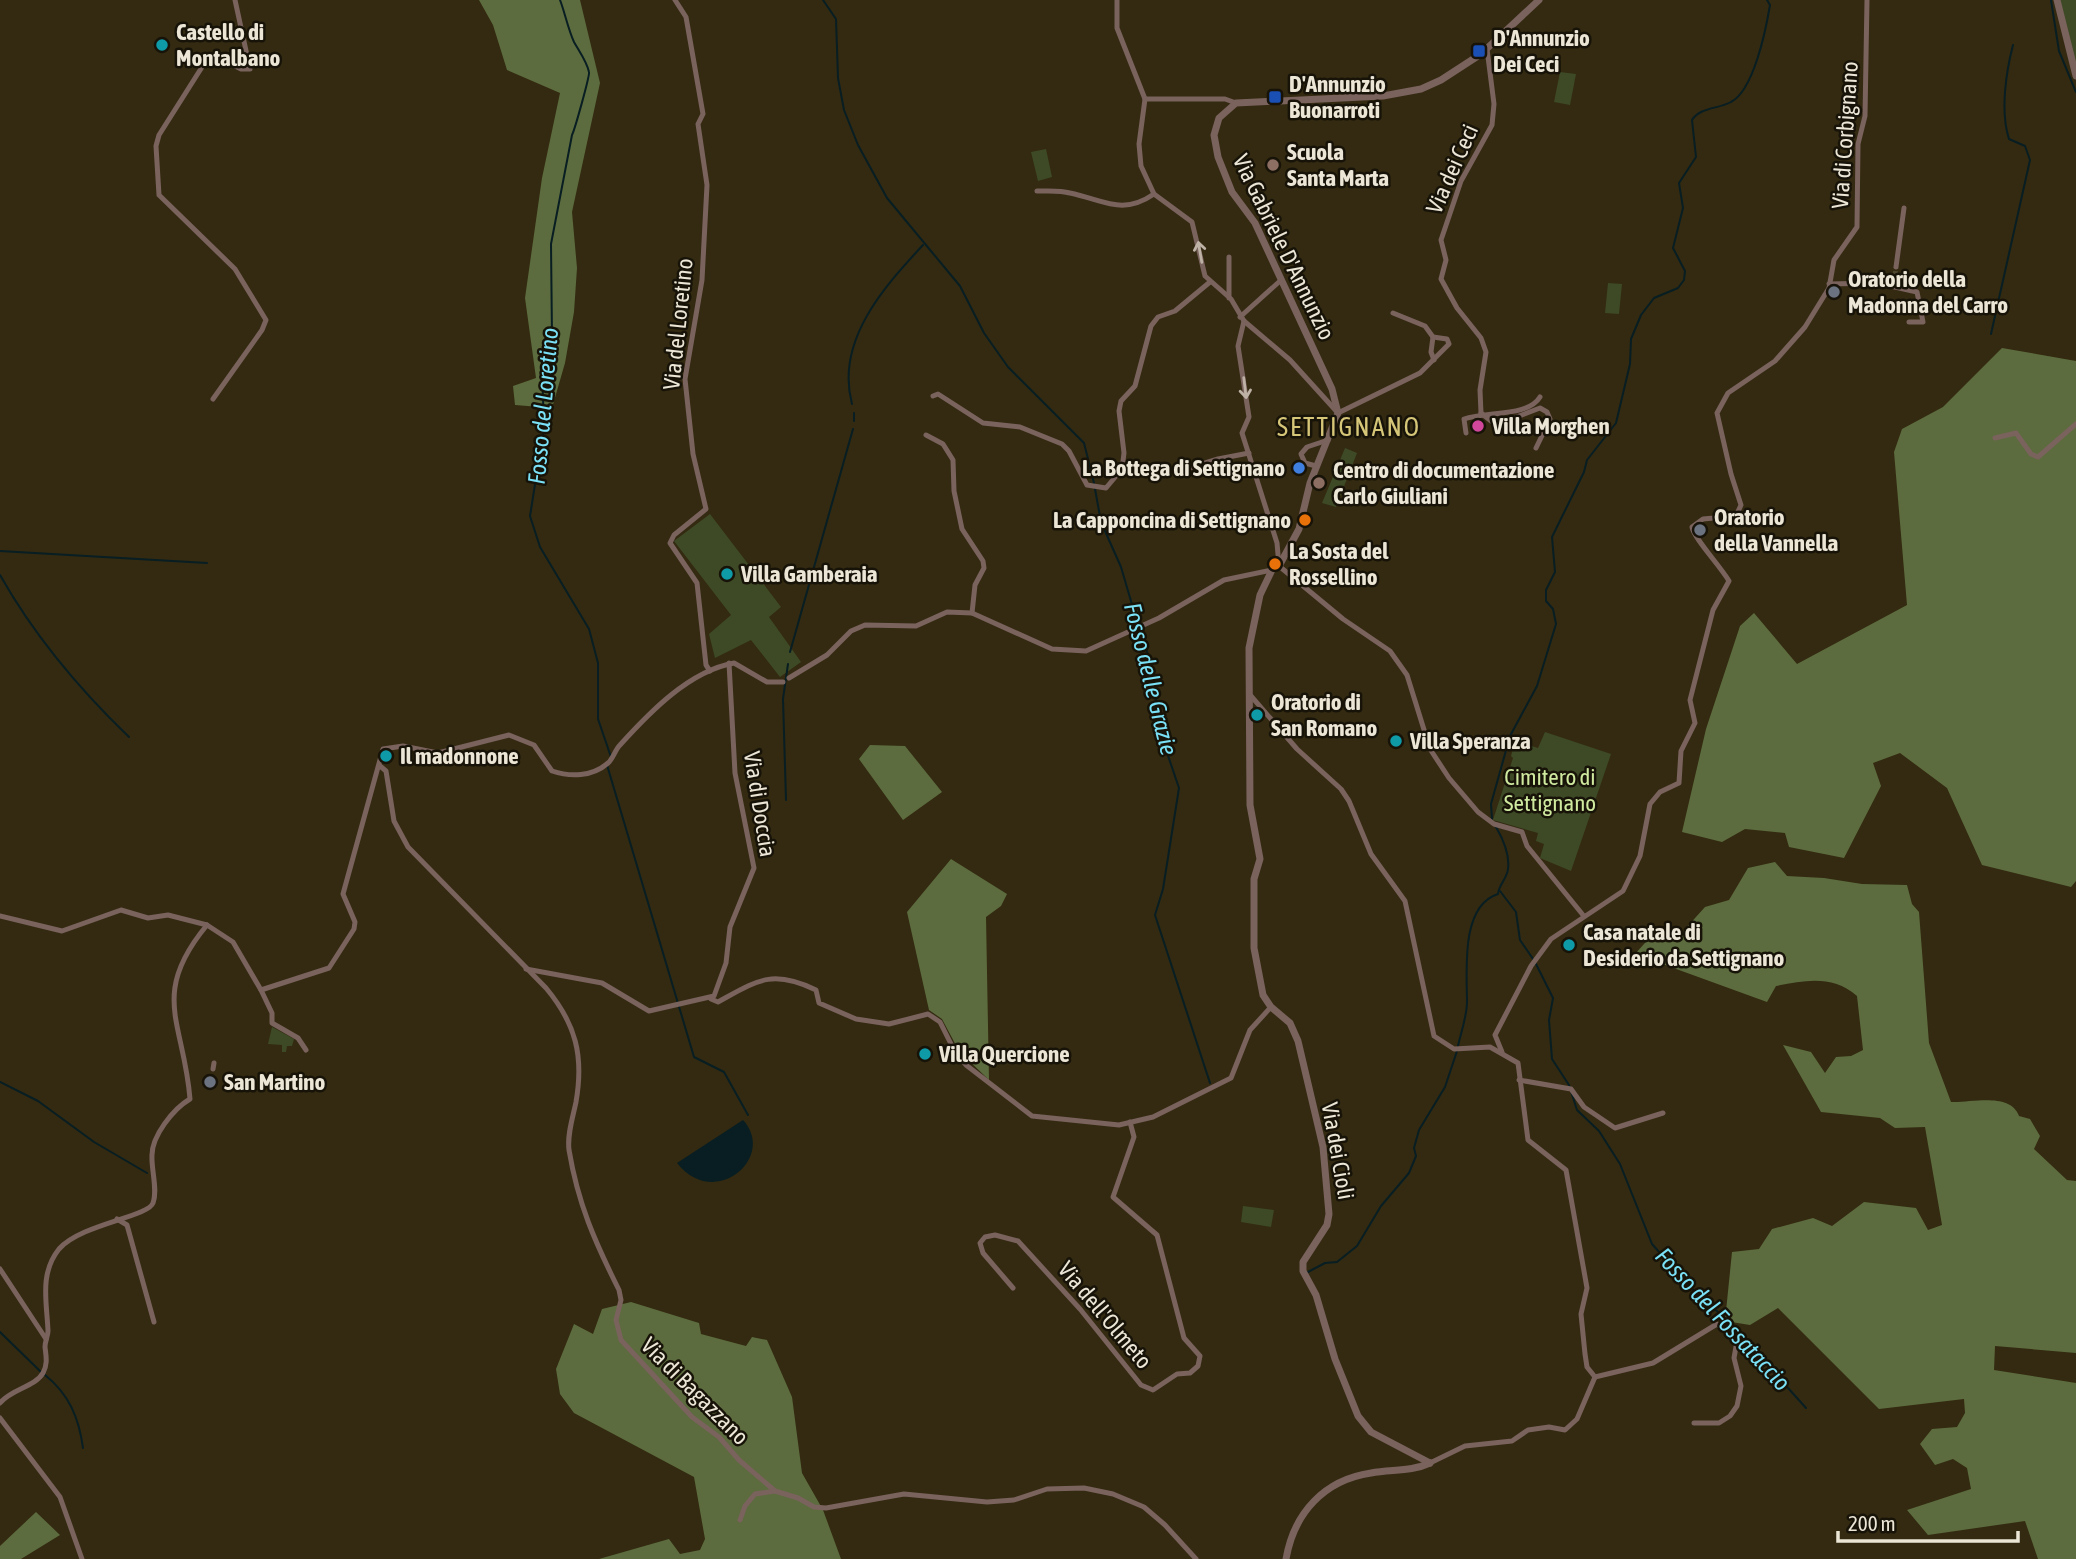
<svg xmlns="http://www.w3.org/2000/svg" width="2076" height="1559" viewBox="0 0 2076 1559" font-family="'Asap Condensed',sans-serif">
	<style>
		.green { fill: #3e4a26 }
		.forest { fill: #5c6c3e }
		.water { fill: #081e22 }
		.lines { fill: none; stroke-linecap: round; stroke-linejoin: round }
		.stream { stroke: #081e22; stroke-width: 2 }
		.minor-tunnel { stroke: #4f462f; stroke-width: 5; stroke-dasharray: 5 2.5; stroke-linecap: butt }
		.minor { stroke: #7a625d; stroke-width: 5 }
		.tertiary { stroke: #7a625d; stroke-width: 7 }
		.oneway { stroke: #beb1a6 }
		.culture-dot { fill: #0f9aa8; stroke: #171308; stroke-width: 2.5 }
		.transit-dot { fill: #1a4fb4; stroke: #171308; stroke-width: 2.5 }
		.education-dot { fill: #8d6e63; stroke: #171308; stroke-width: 2.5 }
		.worship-dot { fill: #6b7280; stroke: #171308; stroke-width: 2.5 }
		.hotel-dot { fill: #d1479c; stroke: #171308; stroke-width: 2.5 }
		.shop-dot { fill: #3f7fe0; stroke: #171308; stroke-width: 2.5 }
		.food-dot { fill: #e8710a; stroke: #171308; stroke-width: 2.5 }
		.labels { text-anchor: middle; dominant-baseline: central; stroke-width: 5; stroke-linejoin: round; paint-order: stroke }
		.poi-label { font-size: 23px; font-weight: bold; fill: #ece6d7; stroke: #171308; text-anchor: start }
		.street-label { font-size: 23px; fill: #ece6d7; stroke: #171308 }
		.park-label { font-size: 23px; fill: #cfe99f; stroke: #171308 }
		.water-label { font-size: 24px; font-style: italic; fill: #7ae1f7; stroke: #171308 }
		.quarter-label { font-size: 26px; letter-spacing: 2px; fill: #d6c678; stroke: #171308 }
	</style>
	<rect width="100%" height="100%" fill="#332a11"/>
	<!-- green -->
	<g class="green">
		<path d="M2060,0H2076V69Z"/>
		<path d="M1560,72L1576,74L1570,105L1554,102Z"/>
		<path d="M1046,149L1052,177L1038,181L1031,152Z"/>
		<path d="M1608,283L1622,284L1619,314L1605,313Z"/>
		<path d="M1345,448L1357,453L1336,507L1322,503Z"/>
		<path d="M710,514L781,607L769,617L801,662L780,677L751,640L715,658L709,634L731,615L674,541Z"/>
		<path d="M1545,732L1611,754L1571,871L1540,858L1544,844L1536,841L1538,833L1493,820L1513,758L1511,756L1515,741L1538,748Z"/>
		<path d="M272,1027L294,1039L292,1046H287L286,1052H282V1045L268,1044Z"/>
		<path d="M1243,1206L1274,1210L1271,1227L1241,1222Z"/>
	</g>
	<!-- forest -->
	<g class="forest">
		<path d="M479,0H580L600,83L572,212L577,268L574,312L565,363L552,408L515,405L513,386L536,378L525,298L542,178L560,93L507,70L493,25Z"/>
		<path d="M2002,348L2076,361V881L2071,887L1982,865L1947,788L1900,753L1873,763L1881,786L1844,858L1789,847L1785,833L1745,829L1722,842L1682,832L1706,729L1740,626L1754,613L1797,664L1907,605L1894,452L1902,429L1943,407Z"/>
		<path d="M870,745L905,746L942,792L903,820L859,759Z"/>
		<path d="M951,859L1007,894L1001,906L986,917L989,1080L959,1051L942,1019L929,1010L907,912Z"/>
		<path d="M1775,862L1787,876L1824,878L1862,884L1907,885L1912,904L1919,912L1929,1043L1951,1102C1972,1103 2010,1092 2019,1116L2030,1119L2040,1136L2034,1149L2067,1180L2076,1181V1353L1995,1346L1994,1370L2076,1383V1559H2038L2025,1521L1928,1535L1907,1510L1971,1489L1967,1468L1953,1459L1935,1465L1920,1444L1932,1429L1957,1427L1965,1413L1964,1399L1879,1409L1778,1308L1750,1325L1725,1321L1732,1252L1759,1249L1772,1229L1813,1218L1832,1226L1864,1202L1916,1208L1928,1230L1942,1225L1925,1127L1895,1128L1880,1118L1821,1112L1783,1045L1811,1052L1825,1073L1836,1057L1851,1056L1863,1050L1857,996C1833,975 1806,980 1776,986L1767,1002L1635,954L1653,934L1677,938L1705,907L1729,900L1748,868Z"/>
		<path d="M631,1302L699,1323L701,1334L746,1346L752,1337L767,1340L792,1397L802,1473L823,1510L841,1559H599L669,1539L680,1554L700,1550L705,1539L694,1477L574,1413L560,1394L556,1369L574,1324L593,1334L602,1309Z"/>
		<path d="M36,1512L60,1535L21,1559H0V1546Z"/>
	</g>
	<!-- water -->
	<path class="water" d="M743,1120C777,1157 715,1211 677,1163Z"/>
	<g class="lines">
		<!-- stream -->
		<g class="stream">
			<path d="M560,0C565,13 568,29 574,42C579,51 587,62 589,72C590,75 575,129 572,135L551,244L552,337L542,368L544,428L530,516L540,547L589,629L598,663V719L611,757"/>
			<path d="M823,0L836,19L838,78L844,110L858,145L887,198L960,286L984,333L1008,367L1084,443L1094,483"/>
			<path d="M2051,0L2059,51L2076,92"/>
			<path d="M1991,334L2030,160L2025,146L2009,139C2000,112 2006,72 2013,45"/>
			<path d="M852,404C835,341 884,287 923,245"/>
			<path d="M854,421V413"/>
			<path d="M1095,489L1101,522L1121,567L1138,625"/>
			<path d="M0,551L207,563"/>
			<path d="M0,575C35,637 78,688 129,737"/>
			<path d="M1140,630L1150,661L1161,735L1179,788L1163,889L1155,915L1210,1083"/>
			<path d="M790,652L853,429"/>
			<path d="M607,765L694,1057L724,1072L748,1115"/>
			<path d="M786,800L783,699L788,664"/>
			<path d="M1492,819L1491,804L1510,736L1537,686L1556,624L1553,609L1546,601V590L1555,572L1552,537L1584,472L1587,460L1616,423L1630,364L1631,339L1641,315L1654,298L1678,288L1684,280L1685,271L1673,248L1683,208L1679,183L1696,157L1692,120C1700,107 1719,109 1731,102C1754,90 1766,29 1770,5L1767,0"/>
			<path d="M1500,891L1516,912L1520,940L1533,959"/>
			<path d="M1536,964L1553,998L1549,1020L1552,1059L1569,1085L1577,1110L1599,1131L1620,1164L1652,1244L1695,1292L1726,1319L1806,1408"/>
			<path d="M1458,1046C1461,1032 1467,1016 1467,1002C1467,972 1460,906 1498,894C1499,884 1507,879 1508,869C1510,854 1503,839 1496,827"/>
			<path d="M0,1082L38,1101L94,1142L147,1173"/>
			<path d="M1308,1272L1325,1263L1337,1262L1357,1246L1381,1206L1409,1173L1416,1156L1414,1148L1419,1130L1445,1087L1457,1051"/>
			<path d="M0,1332L40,1371"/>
			<path d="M45,1375C69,1394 79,1418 83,1448"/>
		</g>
		<!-- minor-tunnel -->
		<path class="minor-tunnel" d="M1895,276L1896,267"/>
		<!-- minor -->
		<g class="minor">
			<path d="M675,0L686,17L703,114L698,124L707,185L702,280L685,379L693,454L706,509L674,535L670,543L697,583L706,665L710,671"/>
			<path d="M1117,0V28L1145,99L1139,144L1141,166L1154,194L1192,222L1205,276L1231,299L1244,321L1290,360L1338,413L1420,373L1449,344L1447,339L1433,337L1425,326L1393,313"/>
			<path d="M1145,99H1225L1236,103"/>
			<path d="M1037,191C1048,191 1060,190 1070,193C1104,200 1122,216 1154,194"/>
			<path d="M1229,257V298"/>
			<path d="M1896,267L1904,208"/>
			<path d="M1829,284L1877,283L1917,292L1923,322H1909"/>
			<path d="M1240,317L1280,281"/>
			<path d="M1244,321L1238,346L1249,417L1242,433L1277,543L1279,566L1343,619L1390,651L1407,675L1430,749L1449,778L1478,812L1494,824L1522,832L1527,846L1583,915"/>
			<path d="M1433,337L1431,352L1434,360"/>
			<path d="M933,396L938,394L983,423L1020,427L1062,444L1069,451L1087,485L1106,488L1122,469L1124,453L1119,411L1121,401L1135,386L1151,326L1158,317L1175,311L1210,282"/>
			<path d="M213,399L262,330L266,320L235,269L159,195L156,146L159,135L209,56L213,55L241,69H250L235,0"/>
			<path d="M1481,413L1480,390L1486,352L1481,338L1457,308L1441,279L1446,260L1441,240L1461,181L1492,125L1494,104L1487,49"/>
			<path d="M1481,413L1496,425L1540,408L1547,412L1550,419L1536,448"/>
			<path d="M1466,433L1464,419C1487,411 1528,417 1540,397"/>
			<path d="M926,435L943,444L953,460L954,491L962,529L983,561L984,568L975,585L972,613"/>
			<path d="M1995,438L2016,433L2031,454L2038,457L2076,424"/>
			<path d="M1316,466L1305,463L1301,454L1307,447L1328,440"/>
			<path d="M1186,469L1218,459L1249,453"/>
			<path d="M789,678L827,655L851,631L865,625L916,626L947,612L972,613L1052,649L1086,651L1159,618L1224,580L1272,570"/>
			<path d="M1251,696L1297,749L1341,789L1349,801L1371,854L1405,901L1434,1036L1454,1049L1490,1047L1518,1063L1528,1140L1566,1170L1587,1288L1581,1314L1585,1354L1587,1367L1595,1377"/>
			<path d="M380,766L386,771L394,821L408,847L546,988C576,1024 584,1056 576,1102C573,1117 567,1134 569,1150C578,1204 595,1242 619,1290L621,1300L616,1320L621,1340L692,1417L719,1437L739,1460L775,1491L798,1498L814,1507L826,1508L904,1494L987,1502L1014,1500L1047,1489L1084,1488L1113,1494L1144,1507L1165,1525L1196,1559"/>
			<path d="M0,916L62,931L121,910L148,918L168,915L207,925L233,942L261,990L272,1013V1023L298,1038L306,1050"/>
			<path d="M526,969L602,983L649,1011L714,996L726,963L730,927L754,868L735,773L729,663"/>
			<path d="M261,990L329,968L354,929L355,922L343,894L383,749L403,746L438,753L509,735L534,745L552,771C570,777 592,777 608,763C613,759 615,750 620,745C649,713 689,671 734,663L767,682H783"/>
			<path d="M711,999L718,1002C758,980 772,969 816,990L819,1003L856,1019L889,1024L928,1014L940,1022L954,1050L966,1065L1032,1116L1119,1125L1153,1117L1231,1078L1250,1030L1271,1007"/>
			<path d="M1502,1052L1495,1035L1531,966L1551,939L1623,891L1640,856L1650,804L1660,792L1679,783L1681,751L1695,723L1690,700L1713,610L1729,581C1721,567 1693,537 1692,527L1703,519L1736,516L1741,505L1731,474L1717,413L1728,393L1775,361L1805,327L1829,288L1834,260L1857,227L1858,144L1865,116L1867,0"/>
			<path d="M213,1069L214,1063"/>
			<path d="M1519,1080L1571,1089L1584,1107L1615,1128L1663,1113"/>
			<path d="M117,1219L127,1225L154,1322"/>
			<path d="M0,1269L46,1339"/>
			<path d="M1013,1288L983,1253L980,1243L985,1237L995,1235L1018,1241L1080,1309L1141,1385L1153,1390L1177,1374L1190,1373L1198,1366L1200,1356L1184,1338L1157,1235L1113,1197L1134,1137L1130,1122"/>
			<path d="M1595,1377L1653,1363L1717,1324L1737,1341L1734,1358L1741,1386L1737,1406L1730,1416L1719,1423H1694"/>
			<path d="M0,1403C11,1389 35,1387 43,1373C48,1364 46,1356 45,1347C45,1341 48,1336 48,1331C47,1303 39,1274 59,1249C81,1224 148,1217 153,1203C158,1190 151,1169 152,1155C152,1136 173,1109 190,1099C184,1022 149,995 207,925"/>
			<path d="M0,1418L60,1497L82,1559"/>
			<path d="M1430,1463L1465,1446L1512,1441L1528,1430L1549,1427L1565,1430L1577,1419L1595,1377"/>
			<path d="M740,1520L745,1506L755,1494L775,1491"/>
		</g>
		<!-- tertiary -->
		<g class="tertiary">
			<path d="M2057,0L2076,76"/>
			<path d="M1430,1463L1371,1432L1358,1416L1335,1359L1316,1295L1303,1271V1262L1327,1225L1329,1214L1323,1147L1298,1041L1290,1023L1271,1007L1263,995L1254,948V879L1260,859L1250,805L1249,648L1260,595L1272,570L1279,566L1299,529L1310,483L1338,413L1332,389L1255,223L1232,192L1218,157L1214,135L1219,118L1236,103L1383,96L1421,89L1441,80L1481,54L1539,0"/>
			<path d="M1286,1559C1294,1513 1324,1480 1371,1473C1391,1469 1411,1472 1430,1463"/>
		</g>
	</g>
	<!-- one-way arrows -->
	<defs><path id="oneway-shaft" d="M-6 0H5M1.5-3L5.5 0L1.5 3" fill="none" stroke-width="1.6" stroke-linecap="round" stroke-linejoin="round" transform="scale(1.75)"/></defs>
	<g class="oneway">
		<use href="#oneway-shaft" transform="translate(1200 252) rotate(-100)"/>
		<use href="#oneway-shaft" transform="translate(1245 388) rotate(83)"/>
	</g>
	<!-- markers -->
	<g class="culture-dot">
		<circle cx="162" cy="45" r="7"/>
		<circle cx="727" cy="574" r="7"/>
		<circle cx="1257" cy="715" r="7"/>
		<circle cx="1396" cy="741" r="7"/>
		<circle cx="386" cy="756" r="7"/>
		<circle cx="1569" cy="945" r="7"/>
		<circle cx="925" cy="1054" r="7"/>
	</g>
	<g class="transit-dot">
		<rect x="1472" y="44" width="14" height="14" rx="3.5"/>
		<rect x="1268" y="90" width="14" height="14" rx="3.5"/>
	</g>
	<g class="education-dot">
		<circle cx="1273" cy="165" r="7"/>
		<circle cx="1319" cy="483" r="7"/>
	</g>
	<g class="worship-dot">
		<circle cx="1834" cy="292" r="7"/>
		<circle cx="1700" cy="530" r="7"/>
		<circle cx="210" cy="1082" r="7"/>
	</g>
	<circle class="hotel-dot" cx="1478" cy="426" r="7"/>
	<circle class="shop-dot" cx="1299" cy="468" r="7"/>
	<g class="food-dot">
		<circle cx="1305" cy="520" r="7"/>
		<circle cx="1275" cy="564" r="7"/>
	</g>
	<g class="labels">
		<!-- poi labels -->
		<g class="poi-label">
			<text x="176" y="32">Castello di<tspan x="176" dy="26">Montalbano</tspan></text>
			<text x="1493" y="38">D'Annunzio<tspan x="1493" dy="26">Dei Ceci</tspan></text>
			<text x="1289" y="84">D'Annunzio<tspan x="1289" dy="26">Buonarroti</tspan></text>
			<text x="1287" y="152">Scuola<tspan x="1287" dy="26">Santa Marta</tspan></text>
			<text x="1848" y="279">Oratorio della<tspan x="1848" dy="26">Madonna del Carro</tspan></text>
			<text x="1492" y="426">Villa Morghen</text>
			<text x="1285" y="468" text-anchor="end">La Bottega di Settignano</text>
			<text x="1333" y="470">Centro di documentazione<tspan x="1333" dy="26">Carlo Giuliani</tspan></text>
			<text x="1714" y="517">Oratorio<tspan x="1714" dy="26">della Vannella</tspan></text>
			<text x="1291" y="520" text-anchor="end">La Capponcina di Settignano</text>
			<text x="1289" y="551">La Sosta del<tspan x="1289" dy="26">Rossellino</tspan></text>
			<text x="741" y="574">Villa Gamberaia</text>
			<text x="1271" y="702">Oratorio di<tspan x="1271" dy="26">San Romano</tspan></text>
			<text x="1410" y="741">Villa Speranza</text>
			<text x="400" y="756">Il madonnone</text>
			<text x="1583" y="932">Casa natale di<tspan x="1583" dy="26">Desiderio da Settignano</tspan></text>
			<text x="939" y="1054">Villa Quercione</text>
			<text x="224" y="1082">San Martino</text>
		</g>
		<!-- street labels -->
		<g class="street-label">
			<text transform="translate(1845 135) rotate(-86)">Via di Corbignano</text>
			<text transform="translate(1452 169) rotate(-66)">Via dei Ceci</text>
			<text transform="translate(1284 247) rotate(64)">Via Gabriele D'Annunzio</text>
			<text transform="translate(678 324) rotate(-84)">Via del Loretino</text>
			<text transform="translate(760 804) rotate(81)">Via di Doccia</text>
			<text transform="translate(1338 1151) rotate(80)">Via dei Cioli</text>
			<text transform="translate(1105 1315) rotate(50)">Via dell'Olmeto</text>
			<text transform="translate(695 1391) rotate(45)">Via di Bagazzano</text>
		</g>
		<!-- park labels -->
		<g class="park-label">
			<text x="1550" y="777">Cimitero di<tspan x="1550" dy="26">Settignano</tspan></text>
		</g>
		<!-- water labels -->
		<g class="water-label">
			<text transform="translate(543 406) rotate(-85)">Fosso del Loretino</text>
			<text transform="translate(1151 679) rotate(76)">Fosso delle Grazie</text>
			<text transform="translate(1723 1319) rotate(47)">Fosso del Fossataccio</text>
		</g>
		<!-- quarter labels -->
		<g class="quarter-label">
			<text x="1349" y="427">SETTIGNANO</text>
		</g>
	</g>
	<!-- scale -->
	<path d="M1838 1531v10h180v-10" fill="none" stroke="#ece6d7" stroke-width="3.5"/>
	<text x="1848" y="1531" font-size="21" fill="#ece6d7" stroke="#171308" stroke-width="5" paint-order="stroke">200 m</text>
</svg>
